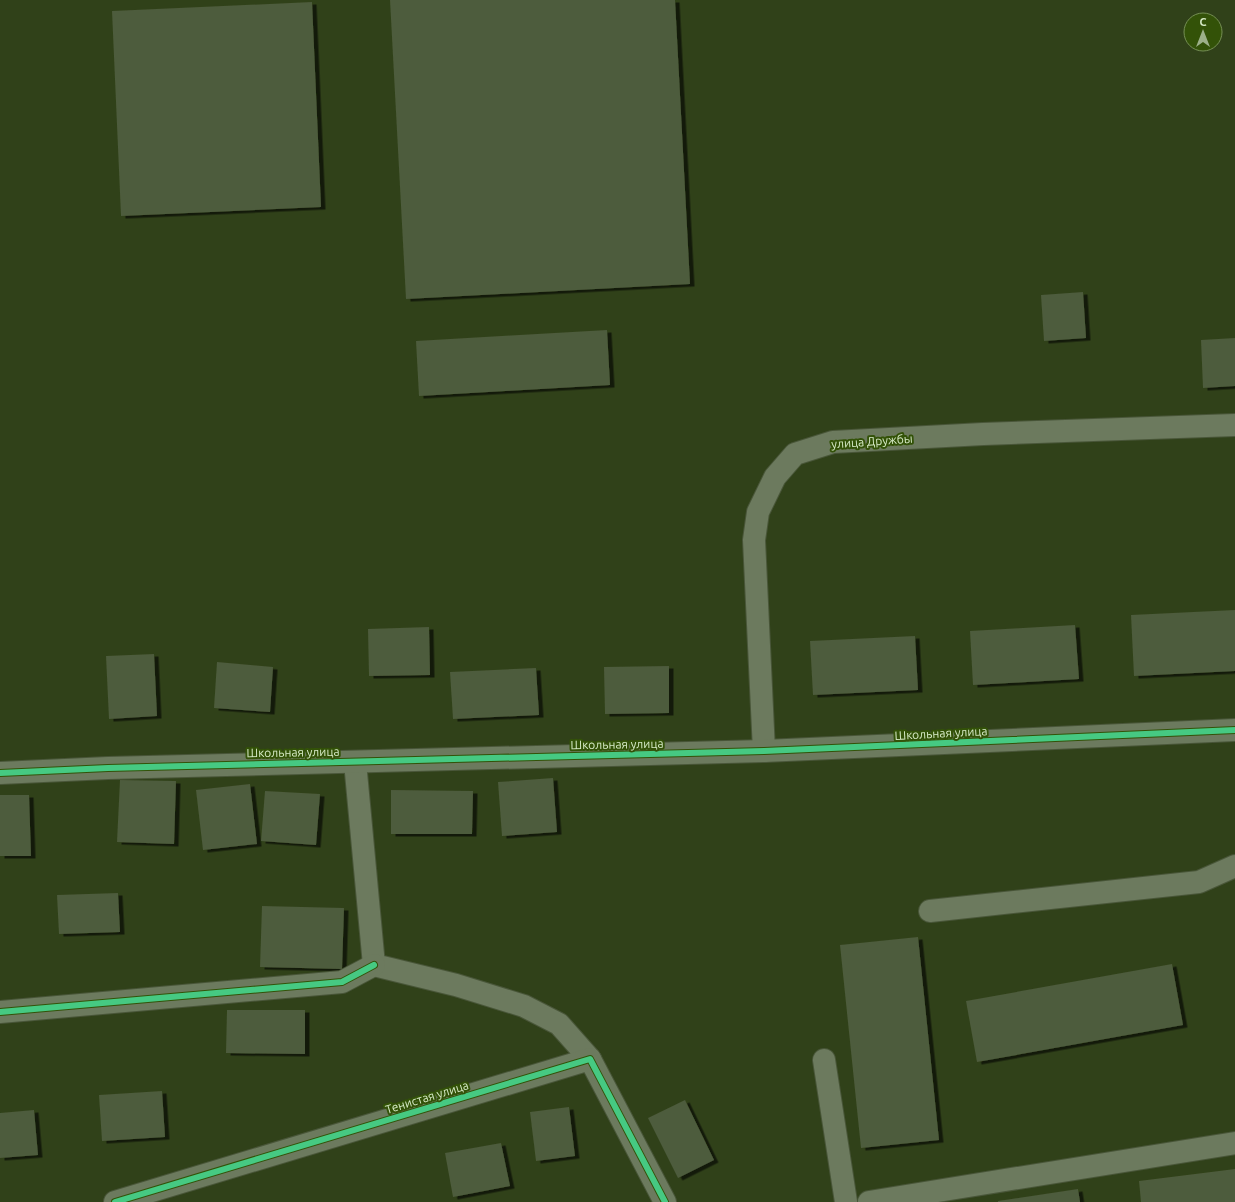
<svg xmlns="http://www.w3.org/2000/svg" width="1235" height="1202" viewBox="0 0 1235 1202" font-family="Ubuntu,sans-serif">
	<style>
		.building { fill: #4d5b3c; filter: url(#shadow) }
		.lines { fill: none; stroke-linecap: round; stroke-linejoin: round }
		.minor-casing { stroke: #495639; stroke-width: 24 }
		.minor { stroke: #6c7a5e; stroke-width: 22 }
		.cycleway-casing { stroke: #335208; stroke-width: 8 }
		.cycleway { stroke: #46c982; stroke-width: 6 }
		.labels { text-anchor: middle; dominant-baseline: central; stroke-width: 4; stroke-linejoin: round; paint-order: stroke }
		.street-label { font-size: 12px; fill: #d7ebc7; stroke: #335208 }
	</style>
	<defs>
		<filter id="shadow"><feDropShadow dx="4.5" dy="2.5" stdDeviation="0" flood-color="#0009"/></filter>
	</defs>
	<rect width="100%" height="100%" fill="#304119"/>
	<!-- building -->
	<g class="building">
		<path d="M390,0H675L690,284L406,299Z"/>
		<path d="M312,2L321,207L121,216L112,11Z"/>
		<path d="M1083,292L1086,338L1044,341L1041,295Z"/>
		<path d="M607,330L610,385L419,396L416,341Z"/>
		<path d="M1235,338V386L1203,388L1201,340Z"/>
		<path d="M1235,610V671L1134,676L1131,615Z"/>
		<path d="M1075,625L1079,679L973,685L970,631Z"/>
		<path d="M429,627L430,675L369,676L368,629Z"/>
		<path d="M915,636L918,690L813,695L810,641Z"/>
		<path d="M154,654L157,716L109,719L106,656Z"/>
		<path d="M217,662L273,667L270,712L214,708Z"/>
		<path d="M669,666V713L605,714L604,667Z"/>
		<path d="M536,668L539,715L453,719L450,672Z"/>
		<path d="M553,778L557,832L502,836L498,782Z"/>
		<path d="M120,780L176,781L174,844L117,842Z"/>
		<path d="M250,784L257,844L203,850L196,790Z"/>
		<path d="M391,790L473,791L472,834H391Z"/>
		<path d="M265,791L320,794L316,845L261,841Z"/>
		<path d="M0,795H29L31,856H0Z"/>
		<path d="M118,893L120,932L59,934L57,895Z"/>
		<path d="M262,906L344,908L342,969L260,967Z"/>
		<path d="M918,937L939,1140L861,1148L840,945Z"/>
		<path d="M1172,964L1183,1025L977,1062L966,1001Z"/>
		<path d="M227,1010H305V1054L226,1053Z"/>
		<path d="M162,1091L165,1137L102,1141L99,1095Z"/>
		<path d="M685,1100L714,1160L678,1178L648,1118Z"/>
		<path d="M569,1107L575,1156L536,1161L530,1112Z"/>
		<path d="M34,1110L38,1155L0,1158V1113Z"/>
		<path d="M501,1143L510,1186L453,1197L445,1153Z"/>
		<path d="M1235,1169V1202H1141L1139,1181Z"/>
		<path d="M1078,1189L1080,1202H998V1201Z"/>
	</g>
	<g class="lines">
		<defs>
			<g id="minor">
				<path d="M764,751L754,540L758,512L775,477L795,454L833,442L983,434L1235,425"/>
				<path d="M355,762L374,965L456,985L524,1006L559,1024L590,1059"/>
				<path d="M0,773L108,768L764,751L1235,730"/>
				<path d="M930,911L1199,882L1235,866"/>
				<path d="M0,1012L342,982L374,965"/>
				<path d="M824,1060L846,1202"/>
				<path d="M115,1202L590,1059L665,1202"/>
				<path d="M869,1202L1235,1143"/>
			</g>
		</defs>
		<!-- minor casing -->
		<use href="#minor" class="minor-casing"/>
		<!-- minor -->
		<use href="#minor" class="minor"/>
		<defs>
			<g id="cycleway">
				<path d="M0,773L108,768L764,751L1235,730"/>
				<path d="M0,1012L342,982L374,965"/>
				<path d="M115,1202L590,1059L665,1202"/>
			</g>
		</defs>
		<!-- cycleway casing -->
		<use href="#cycleway" class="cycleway-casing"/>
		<!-- cycleway -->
		<use href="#cycleway" class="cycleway"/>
	</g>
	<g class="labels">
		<!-- street labels -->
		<g class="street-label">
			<text transform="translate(872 441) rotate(-4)">улица Дружбы</text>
			<text transform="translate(941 733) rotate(-3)">Школьная улица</text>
			<text transform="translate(617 744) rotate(-1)">Школьная улица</text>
			<text transform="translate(293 752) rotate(-1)">Школьная улица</text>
			<text transform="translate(427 1097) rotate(-17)">Тенистая улица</text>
		</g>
	</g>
	<!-- north arrow -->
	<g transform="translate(1203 32)"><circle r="19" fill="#335208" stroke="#758f54"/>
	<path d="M0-3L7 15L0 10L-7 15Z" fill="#9db08a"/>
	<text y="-6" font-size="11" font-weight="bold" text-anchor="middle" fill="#d7ebc7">С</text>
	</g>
</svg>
